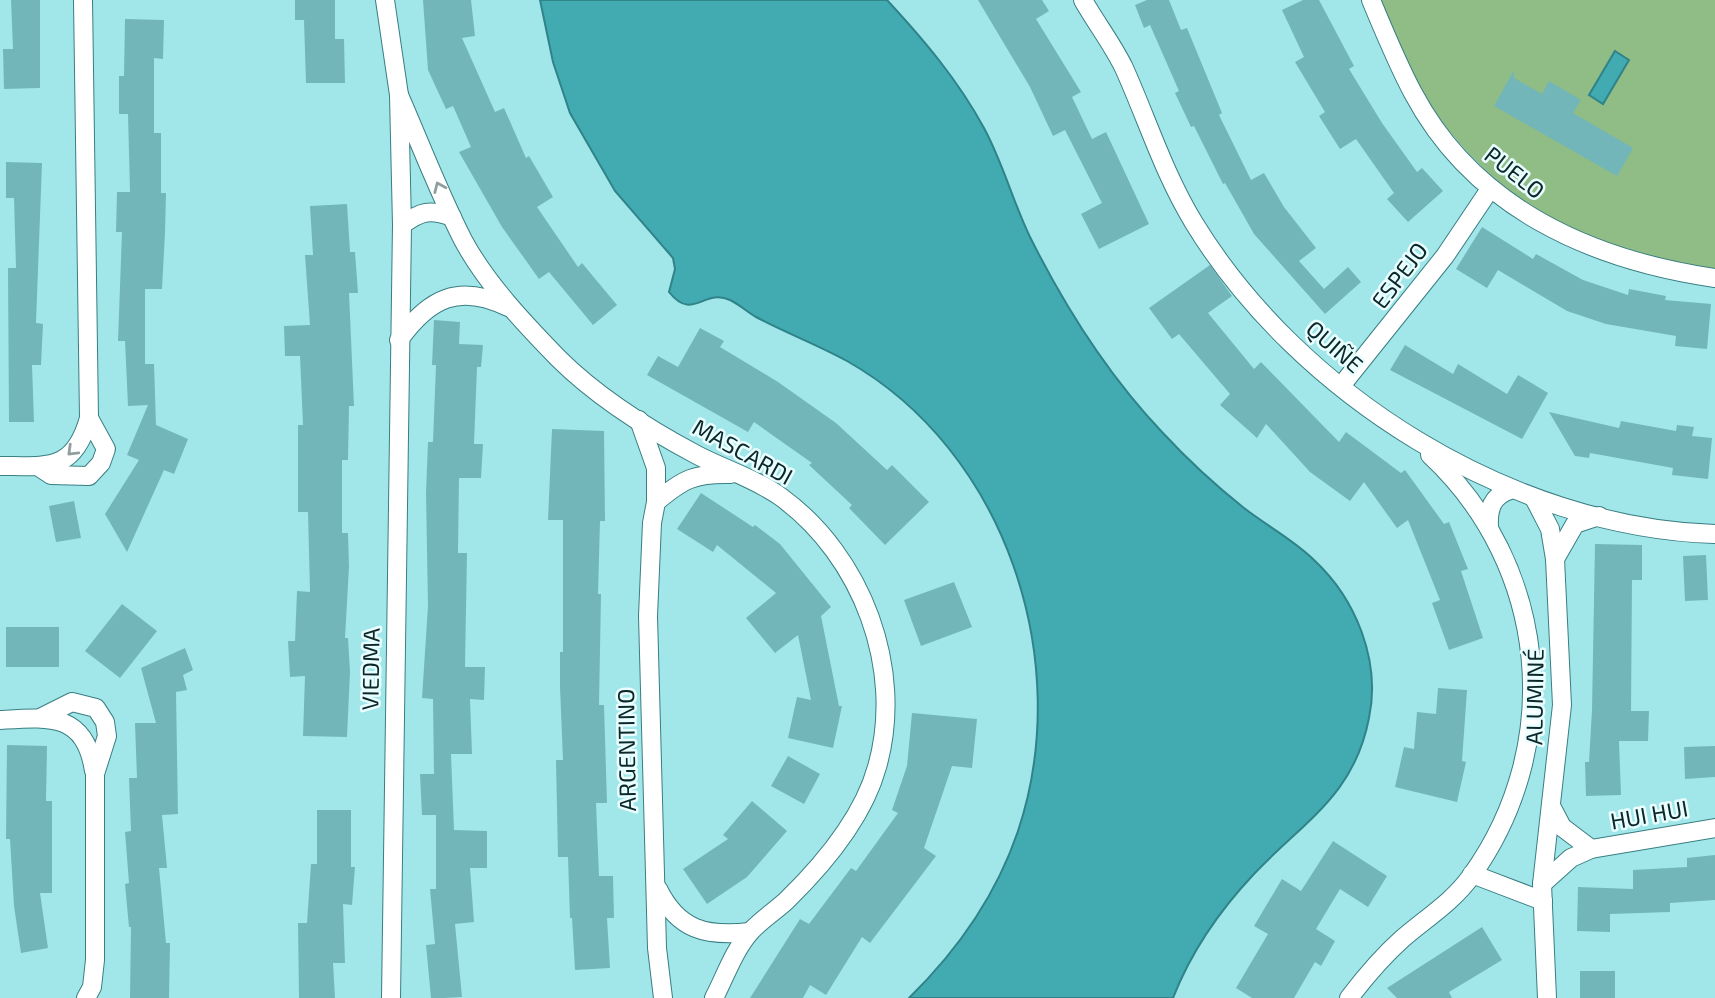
<svg xmlns="http://www.w3.org/2000/svg" width="1715" height="998" viewBox="0 0 1715 998" font-family="'Exo 2',sans-serif">
	<style>
		.green { fill: #90bc86 }
		.water { fill: #41abb1; stroke: #308388; stroke-width: 2 }
		.building { fill: #72b6ba }
		.lines { fill: none; stroke-linecap: round; stroke-linejoin: round }
		.minor-casing { stroke: #397e82; stroke-width: 20 }
		.minor { stroke: #fff; stroke-width: 18 }
		.oneway { stroke: #919e9f }
		.labels { text-anchor: middle; dominant-baseline: central; stroke-width: 5; stroke-linejoin: round; paint-order: stroke }
		.street-label { font-size: 23px; fill: #0a2729; stroke: #eafeff }
	</style>
	<rect width="100%" height="100%" fill="#a1e7ea"/>
	<!-- green -->
	<path class="green" d="M1377,0H1715V269C1594,262 1489,197 1424,96C1405,66 1393,31 1377,0Z"/>
	<!-- water -->
	<g class="water">
		<path d="M540,0H887C924,40 958,80 984,128C1003,163 1013,202 1030,237C1065,307 1108,375 1162,432C1187,459 1215,485 1244,508C1267,526 1294,540 1314,560C1356,599 1381,661 1369,718C1354,796 1304,821 1254,874C1220,910 1191,952 1173,998H909C957,951 996,896 1018,831C1075,661 1006,451 847,361C818,345 786,333 756,317C747,312 739,304 730,300C703,288 693,322 669,292L675,269L673,258L615,191L570,113L553,62Z"/>
		<path d="M1615,51L1629,60L1603,104L1589,95Z"/>
	</g>
	<!-- building -->
	<g class="building">
		<path d="M11,0H40V88L4,89L3,49H13Z"/>
		<path d="M295,0H335V39H344L345,83H306L304,20H295Z"/>
		<path d="M423,0H471L475,36L462,38L495,112L504,108L526,158L529,156L553,197L537,207L578,267L582,263L617,305L593,325L549,272L539,279L502,227L459,152L471,147L453,106L446,109L428,70Z"/>
		<path d="M978,0H1042L1049,11L1036,19L1081,92L1072,97L1092,139L1106,132L1149,224L1099,249L1081,214L1102,203L1065,130L1053,136L1030,87Z"/>
		<path d="M1147,0H1169L1181,30L1187,28L1222,113L1219,115L1251,180L1264,173L1284,207L1316,248L1299,261L1324,289L1348,267L1361,282L1325,314L1254,234L1225,183L1223,184L1194,126L1191,127L1175,93L1179,91L1150,25L1144,28L1135,5Z"/>
		<path d="M1303,0H1319L1354,66L1349,69L1382,123L1417,172L1422,168L1443,191L1408,222L1387,199L1394,193L1356,139L1340,149L1319,116L1325,112L1295,62L1304,57L1282,10Z"/>
		<path d="M125,19L164,20L163,59L154,58V133H161V193H166L165,233L162,289H145V364H154L156,425L188,439L174,474L164,470L127,552L105,514L139,460L127,455L148,405L128,406L125,341H118L122,232H116L117,192H130L128,114H119V76H124Z"/>
		<path d="M1514,70V78L1542,94L1549,81L1581,100L1573,113L1633,148L1617,176L1494,106Z"/>
		<path d="M6,162L42,163L36,323L43,324L41,365H32L34,422H9L8,268H16L14,198H6Z"/>
		<path d="M347,204L350,252H355L358,293H349L354,406H349L348,460H342V533H348L349,567L345,638H348L350,672L347,737L303,736L305,676L290,677L288,641H295L297,591L310,592L308,512H298V425H303L300,356H285L284,326L310,325L305,255H313L310,206Z"/>
		<path d="M1482,227L1533,259L1536,254L1583,280L1628,295L1629,289L1666,296L1665,300L1711,304L1707,349L1675,346L1676,336L1606,324L1567,311L1498,270L1487,288L1456,269Z"/>
		<path d="M1210,265L1232,296L1208,313L1254,369L1261,362L1339,442L1346,432L1401,473L1405,470L1444,524L1449,522L1468,569L1461,571L1483,638L1449,650L1432,603L1440,600L1408,520L1397,528L1364,482L1350,501L1310,472L1266,424L1257,438L1220,405L1230,394L1179,334L1172,339L1149,308Z"/>
		<path d="M434,320L460,322L459,344L483,345L481,367H477L474,444H483L481,478H459L458,553H467L465,667H485L484,700L470,699L472,754H451L454,830L487,831V868H470L474,922L455,924L462,997L444,998H431L426,945L435,944L430,889H436V815H422L420,774H434L433,699L422,698L428,606L426,493L428,442H433L436,365H432Z"/>
		<path d="M700,328L724,341L720,347L778,382L836,423L887,470L892,465L929,502L885,545L849,508L852,505L809,465L812,463L754,422L748,432L647,375L658,356L678,367Z"/>
		<path d="M1405,345L1453,374L1458,364L1507,394L1518,375L1548,393L1522,439L1390,370Z"/>
		<path d="M1549,412L1619,428L1621,421L1676,431L1677,425L1694,427L1692,436L1712,438L1708,479L1672,475L1673,468L1590,453L1589,458L1575,456Z"/>
		<path d="M552,429L604,431L605,521H600L598,594H601L599,705H604L607,803H596L599,876H613L614,918H607L610,968L575,970L572,918H570L568,857H558L556,760H563L560,687V652H563V520H548Z"/>
		<path d="M701,493L753,527L755,525L780,544L831,607L821,616L839,706H842L833,748L788,738L797,697L811,700L798,635L775,653L746,618L776,593L717,545L713,552L677,529Z"/>
		<path d="M74,501L81,538L56,542L49,506Z"/>
		<path d="M1595,544L1642,545V580H1632L1631,711H1649L1648,741H1619L1621,795L1586,796L1585,762H1589L1592,710Z"/>
		<path d="M1706,555L1708,600L1685,601L1683,556Z"/>
		<path d="M954,582L972,627L921,646L904,600Z"/>
		<path d="M122,604L157,631L120,678L85,651Z"/>
		<rect x="6" y="627" width="53" height="40"/>
		<path d="M185,648L193,670L183,675L187,690L176,692L178,814L162,815L167,868H159L166,943H170L169,998H130L131,927H129L125,884L129,883L125,832L131,831L129,778H137L135,723H156L141,668Z"/>
		<path d="M1438,688L1467,690L1462,761L1466,762L1457,802L1395,787L1404,747L1414,749L1417,712L1436,714Z"/>
		<path d="M912,713L977,719L972,768L952,766L924,848L936,856L870,943L862,937L826,995L810,985L803,998H750L800,919L809,924L851,868L856,871L898,813L892,810L907,766Z"/>
		<path d="M7,745L47,746L46,801H52V893H40L48,948L21,953L14,906L10,839H6Z"/>
		<path d="M1715,746V777L1685,779L1684,747Z"/>
		<path d="M788,756L820,774L804,804L771,786Z"/>
		<path d="M752,801L787,831L747,877L707,904L683,869L728,839L723,835Z"/>
		<path d="M317,810H351V867H355L352,905L343,904L345,963H333L335,998H299L298,923H307L311,864H317Z"/>
		<path d="M1333,841L1387,876L1368,907L1340,889L1316,929L1335,941L1321,966L1315,962L1294,998H1252L1236,988L1268,934L1254,926L1282,879L1301,891Z"/>
		<path d="M1715,855V900L1670,903V912L1610,914V932L1577,931L1578,887L1633,889V870L1687,867V858Z"/>
		<path d="M1482,927L1502,960L1449,992L1452,998H1397L1387,988Z"/>
		<rect x="1580" y="971" width="35" height="27"/>
	</g>
	<g class="lines">
		<defs>
			<g id="minor">
				<path d="M385,0L399,95"/>
				<path d="M1083,0C1096,23 1113,45 1124,68C1147,119 1164,174 1194,223C1299,395 1512,528 1715,534"/>
				<path d="M1371,0C1384,31 1397,63 1413,93C1474,208 1591,260 1715,278"/>
				<path d="M402,225C421,211 430,209 452,217"/>
				<path d="M399,340C429,298 459,283 508,307"/>
				<path d="M1341,386L1445,256L1490,189"/>
				<path d="M639,420L656,468V502C683,479 695,473 731,474"/>
				<path d="M0,466C48,466 74,472 89,418L83,0"/>
				<path d="M39,467L51,475L89,476L101,463L106,449L89,418"/>
				<path d="M1534,498L1550,529L1555,559"/>
				<path d="M656,502L652,523L648,616L657,948L663,998"/>
				<path d="M1489,527C1488,509 1492,496 1510,490"/>
				<path d="M42,717L72,702L96,708L105,722L107,736L95,774V960L92,987L86,998"/>
				<path d="M0,720C48,717 85,712 94,771"/>
				<path d="M1591,849L1715,828"/>
				<path d="M1472,874L1543,901"/>
				<path d="M1542,884L1571,858L1591,849L1562,827L1551,806"/>
				<path d="M658,889C678,930 706,937 750,932"/>
				<path d="M391,998L402,225L399,95C420,143 439,193 463,240C486,283 524,323 558,358C597,397 648,429 697,455C724,469 756,479 781,497C862,556 905,669 877,767C863,818 824,864 786,901C775,911 761,920 751,931C734,950 725,977 714,998"/>
				<path d="M1349,998C1365,977 1382,957 1402,939C1426,918 1453,902 1472,875C1566,743 1548,565 1430,455"/>
				<path d="M1547,998L1542,884L1562,705L1555,559L1575,524L1599,516"/>
			</g>
		</defs>
		<!-- minor casing -->
		<use href="#minor" class="minor-casing"/>
		<!-- minor -->
		<use href="#minor" class="minor"/>
	</g>
	<!-- one-way arrows -->
	<defs><path id="oneway-chevron" d="M-2-3.5L2.5 0L-2 3.5" fill="none" stroke-width="1.6" stroke-linecap="round" stroke-linejoin="round" transform="scale(1.75)"/></defs>
	<g class="oneway">
		<use href="#oneway-chevron" transform="translate(439 187) rotate(-114)"/>
		<use href="#oneway-chevron" transform="translate(72 451) rotate(136)"/>
	</g>
	<g class="labels">
		<!-- street labels -->
		<g class="street-label">
			<text transform="translate(1515 172) rotate(38)">PUELO</text>
			<text transform="translate(1399 275) rotate(-53)">ESPEJO</text>
			<text transform="translate(1335 346) rotate(41)">QUIÑE</text>
			<text transform="translate(743 451) rotate(29)">MASCARDI</text>
			<text transform="translate(370 669) rotate(-89)">VIEDMA</text>
			<text transform="translate(1534 697) rotate(-89)">ALUMINÉ</text>
			<text transform="translate(626 750) rotate(-91)">ARGENTINO</text>
			<text transform="translate(1649 814) rotate(-10)">HUI HUI</text>
		</g>
	</g>
</svg>
